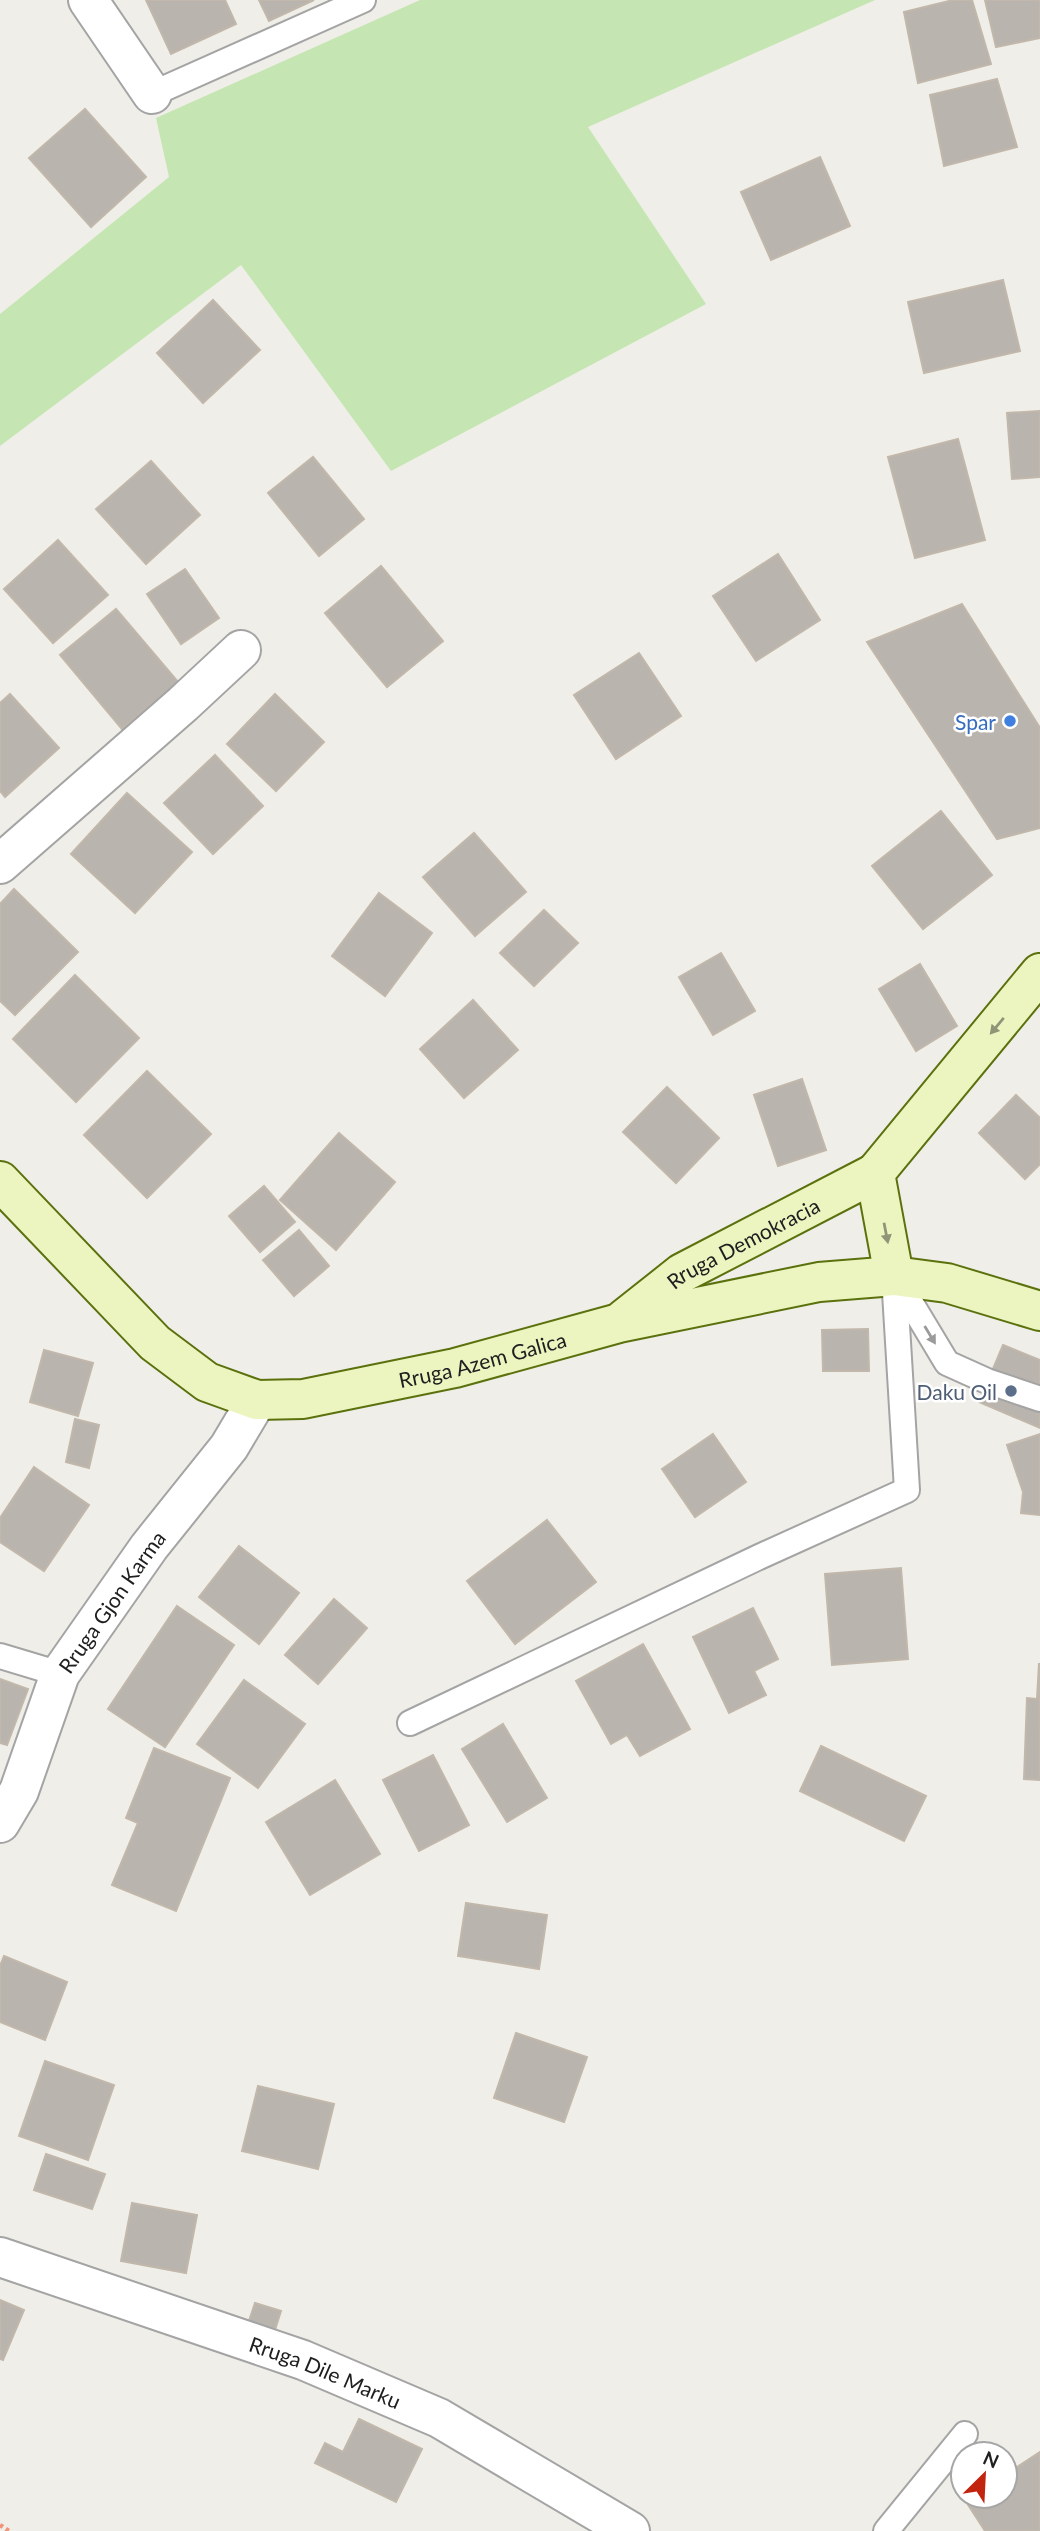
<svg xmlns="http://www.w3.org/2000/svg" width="1040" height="2531" viewBox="0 0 1040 2531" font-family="Lato,sans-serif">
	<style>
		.grass { fill: #c5e6b2 }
		.building { fill: #b9b4ad; stroke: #c1b7ab; stroke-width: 2 }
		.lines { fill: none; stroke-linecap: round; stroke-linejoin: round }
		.lane-casing { stroke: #a4a4a4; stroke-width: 28 }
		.street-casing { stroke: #a4a4a4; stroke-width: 42 }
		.secondary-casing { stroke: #5b710d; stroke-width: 42 }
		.path { stroke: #f09379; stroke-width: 4.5; stroke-dasharray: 3.5 3.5; stroke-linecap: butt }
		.lane { stroke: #fff; stroke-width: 24 }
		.street { stroke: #fff; stroke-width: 38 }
		.secondary { stroke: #ecf5c0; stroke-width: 38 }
		.oneway { fill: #909578 }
		.oneway2 { fill: #9b9b9b }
		.shop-dot { fill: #3f7fe0; stroke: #fff; stroke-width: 2.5 }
		.service-dot { fill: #5c6f8a; stroke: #fff; stroke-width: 2.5 }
		.labels { text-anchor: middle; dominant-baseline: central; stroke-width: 5; stroke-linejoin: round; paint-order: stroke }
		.shop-label { font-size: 21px; fill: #366cbe; stroke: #fff; text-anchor: end }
		.street-label { font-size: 21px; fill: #202020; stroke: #fff }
		.service-label { font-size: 21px; fill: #4e5e75; stroke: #fff; text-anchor: end }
	</style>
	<rect width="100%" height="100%" fill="#f0eee8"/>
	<!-- grass -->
	<path class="grass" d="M420,0H875L588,127L706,304L391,471L241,265L0,446V314L169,177L156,118Z"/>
	<!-- building -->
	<g class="building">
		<path d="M146,0H225L236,24L171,54Z"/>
		<path d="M259,0H314L269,21Z"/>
		<path d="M953,0H972L991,64L918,83L904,12Z"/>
		<path d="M985,0H1040V38L996,47Z"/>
		<path d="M997,79L1017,147L944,166L930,95Z"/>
		<path d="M85,109L146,177L91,227L29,158Z"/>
		<path d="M820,157L850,226L771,260L741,192Z"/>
		<path d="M1003,280L1020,351L924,373L908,302Z"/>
		<path d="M213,300L260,350L203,403L157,353Z"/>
		<path d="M1040,411V477L1012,479L1007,413Z"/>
		<path d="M958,439L985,540L915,558L888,457Z"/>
		<path d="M313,457L364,519L319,556L268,493Z"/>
		<path d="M151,461L200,515L146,564L96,509Z"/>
		<path d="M58,540L108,595L53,643L4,589Z"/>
		<path d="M778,554L820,620L756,661L713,596Z"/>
		<path d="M381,566L443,641L387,687L325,613Z"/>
		<path d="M185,569L219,618L181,644L147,594Z"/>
		<path d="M962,604L1040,728V828L997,839L867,642Z"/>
		<path d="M116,609L178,682L122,729L60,655Z"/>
		<path d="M639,653L681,716L616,759L574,695Z"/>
		<path d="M10,694L59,748L5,797L0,791V703Z"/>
		<path d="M275,694L324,742L276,791L227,744Z"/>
		<path d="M215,755L263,806L213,854L164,803Z"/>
		<path d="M127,793L192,852L135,913L71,854Z"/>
		<path d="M941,811L992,875L923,929L872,866Z"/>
		<path d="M474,833L526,892L475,936L423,877Z"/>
		<path d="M14,889L78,952L15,1015L0,1001V904Z"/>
		<path d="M379,893L432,933L385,996L332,956Z"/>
		<path d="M544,910L578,943L534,986L500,953Z"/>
		<path d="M721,953L755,1011L713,1035L679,977Z"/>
		<path d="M920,964L957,1026L916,1051L879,989Z"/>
		<path d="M75,975L139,1038L76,1102L13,1039Z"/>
		<path d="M473,1000L518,1050L464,1098L420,1049Z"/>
		<path d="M147,1071L211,1134L147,1198L84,1135Z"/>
		<path d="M802,1079L826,1150L778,1166L754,1095Z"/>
		<path d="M667,1087L719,1138L676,1183L623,1132Z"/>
		<path d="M1016,1095L1040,1118V1164L1025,1179L979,1133Z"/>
		<path d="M339,1133L395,1182L336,1250L280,1200Z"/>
		<path d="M264,1186L295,1222L260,1252L229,1216Z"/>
		<path d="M299,1230L329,1266L294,1296L263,1260Z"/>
		<path d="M868,1329L869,1371H823L822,1330Z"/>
		<path d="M1003,1345L1040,1360V1428L979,1402Z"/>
		<path d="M44,1350L93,1363L78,1416L30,1402Z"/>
		<path d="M75,1419L99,1425L89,1468L66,1462Z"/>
		<path d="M713,1434L746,1482L695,1517L662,1469Z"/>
		<path d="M1040,1434V1515L1021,1513L1023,1492L1007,1445Z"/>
		<path d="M34,1467L89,1505L44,1571L0,1542V1518Z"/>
		<path d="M547,1520L596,1582L515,1644L467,1581Z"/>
		<path d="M239,1546L299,1593L259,1644L199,1597Z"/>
		<path d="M901,1568L908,1659L832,1665L825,1574Z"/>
		<path d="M334,1599L367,1628L318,1684L285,1655Z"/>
		<path d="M177,1606L234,1645L165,1747L108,1709Z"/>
		<path d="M753,1608L778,1659L754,1671L766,1695L729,1713L693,1637Z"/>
		<path d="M643,1644L690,1729L640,1756L627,1735L611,1744L576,1681Z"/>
		<path d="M1039,1663L1040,1780L1024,1779L1027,1698L1037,1699Z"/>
		<path d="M0,1679L28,1689L7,1745L0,1743Z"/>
		<path d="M244,1680L305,1724L258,1788L197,1744Z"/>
		<path d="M503,1724L547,1798L507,1822L462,1749Z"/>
		<path d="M821,1746L926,1796L904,1841L800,1791Z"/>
		<path d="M154,1748L230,1778L176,1911L112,1885L138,1823L126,1818Z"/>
		<path d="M433,1755L469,1825L419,1851L383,1780Z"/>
		<path d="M335,1780L380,1854L310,1895L266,1822Z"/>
		<path d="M466,1903L547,1915L539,1969L458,1956Z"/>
		<path d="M4,1956L67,1982L45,2040L0,2022V1966Z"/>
		<path d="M516,2033L587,2057L564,2122L494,2098Z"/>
		<path d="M45,2061L114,2085L88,2160L19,2136Z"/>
		<path d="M258,2086L334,2104L318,2169L242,2151Z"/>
		<path d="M46,2154L105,2174L92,2209L34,2190Z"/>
		<path d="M132,2203L197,2215L186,2273L121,2261Z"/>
		<path d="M0,2300L24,2310L3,2360L0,2359Z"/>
		<path d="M255,2303L281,2311L274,2333L248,2324Z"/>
		<path d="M359,2419L422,2449L396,2502L315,2463L325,2443L343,2452Z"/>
		<path d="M1040,2452V2531H985L965,2500L971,2496H1005V2475Z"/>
	</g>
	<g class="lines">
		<defs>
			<g id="lane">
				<path d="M152,94L363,0"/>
				<path d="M897,1280L947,1363L987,1381L1040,1399"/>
				<path d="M0,1656L60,1674"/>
				<path d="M410,1723L759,1557L907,1490L894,1276"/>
				<path d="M886,2531L965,2434"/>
			</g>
			<g id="street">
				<path d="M88,0L152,94"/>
				<path d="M0,864L183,704L241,650"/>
				<path id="s1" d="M0,1823L19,1791L60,1674L149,1547L229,1447L257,1400"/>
				<path id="s2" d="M0,2257L303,2360L439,2418L630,2531"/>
			</g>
			<g id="secondary">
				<path id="s3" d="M0,1181L155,1343L207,1382L257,1400L303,1399L455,1368L619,1323L819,1282L894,1276L947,1283L1040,1311"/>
				<path d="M894,1276L875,1173L1040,973"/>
				<path id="s4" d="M624,1319L682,1273L875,1173"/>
			</g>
		</defs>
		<!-- lane casing -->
		<use href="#lane" class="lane-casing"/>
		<!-- street casing -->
		<use href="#street" class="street-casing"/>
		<!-- secondary casing -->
		<use href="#secondary" class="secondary-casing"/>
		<!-- path -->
		<path class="path" d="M0,2525L9,2531"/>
		<!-- lane -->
		<use href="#lane" class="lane"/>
		<!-- street -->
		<use href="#street" class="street"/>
		<!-- secondary -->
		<use href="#secondary" class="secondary"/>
	</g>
	<!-- one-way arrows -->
	<defs><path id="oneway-solid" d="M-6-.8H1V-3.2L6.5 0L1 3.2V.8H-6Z" transform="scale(1.75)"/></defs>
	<g class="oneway">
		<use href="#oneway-solid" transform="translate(997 1026) rotate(130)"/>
		<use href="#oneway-solid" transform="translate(886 1233) rotate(79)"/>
	</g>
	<use class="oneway2" href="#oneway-solid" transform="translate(930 1335) rotate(59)"/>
	<!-- markers -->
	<circle class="shop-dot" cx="1010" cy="721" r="7"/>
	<circle class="service-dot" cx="1011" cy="1391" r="7"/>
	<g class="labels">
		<!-- shop labels -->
		<g class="shop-label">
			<text x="996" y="721">Spar</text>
		</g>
		<!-- street labels -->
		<g class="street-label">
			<text stroke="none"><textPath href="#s4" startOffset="142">Rruga Demokracia</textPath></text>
			<text stroke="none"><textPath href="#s3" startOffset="572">Rruga Azem Galica</textPath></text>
			<text stroke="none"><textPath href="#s1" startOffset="250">Rruga Gjon Karma</textPath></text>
			<text stroke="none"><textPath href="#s2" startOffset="345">Rruga Dile Marku</textPath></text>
		</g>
		<!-- service labels -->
		<g class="service-label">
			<text x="997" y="1391">Daku Oil</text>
		</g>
	</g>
	<!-- north arrow -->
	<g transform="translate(984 2475) rotate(24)"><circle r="33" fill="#ffffff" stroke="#a6a6a6" stroke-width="2"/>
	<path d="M0-5L12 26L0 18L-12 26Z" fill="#c2240f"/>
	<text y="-10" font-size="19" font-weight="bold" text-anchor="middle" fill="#202020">N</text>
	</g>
</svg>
